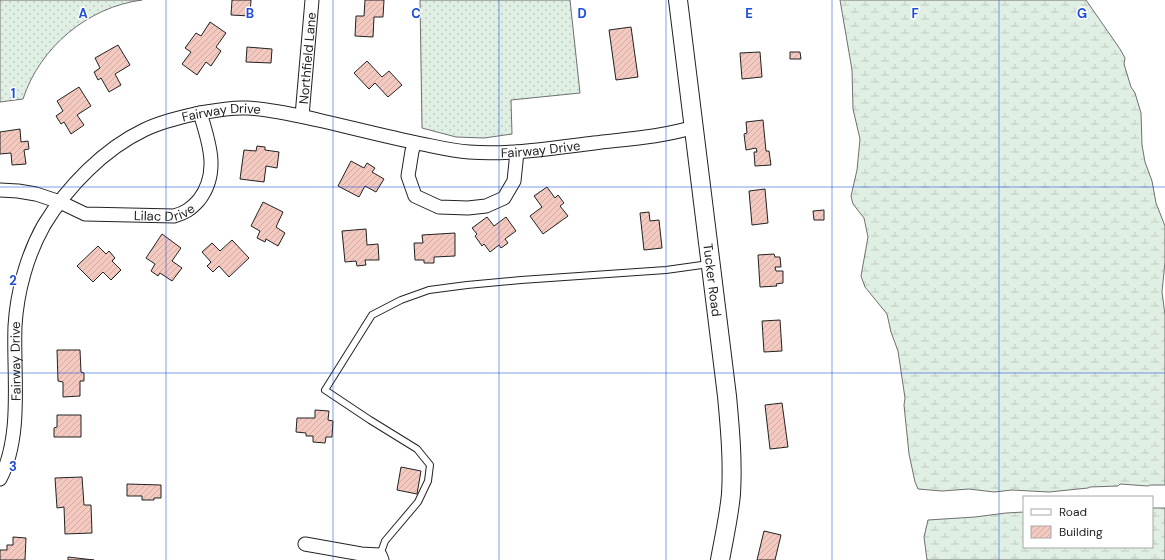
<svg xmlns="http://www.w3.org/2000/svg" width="1165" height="560" viewBox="0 0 1165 560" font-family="'DM Sans',sans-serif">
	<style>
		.grass { fill: url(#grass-dots); stroke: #6f6f6f }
		.wetland { fill: url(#wetland-marsh); stroke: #6f6f6f }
		.building { fill: url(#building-hatch); stroke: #222 }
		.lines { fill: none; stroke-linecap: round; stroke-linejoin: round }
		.service-casing { stroke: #222; stroke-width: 8 }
		.minor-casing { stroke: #222; stroke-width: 15 }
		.secondary-casing { stroke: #222; stroke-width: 20 }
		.service { stroke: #fff; stroke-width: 6 }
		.minor { stroke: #fff; stroke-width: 13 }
		.secondary { stroke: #fff; stroke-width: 18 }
		.grid { fill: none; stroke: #1d4ed8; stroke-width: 1; stroke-opacity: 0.55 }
		.labels { text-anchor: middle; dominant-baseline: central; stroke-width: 3; stroke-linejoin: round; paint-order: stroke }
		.street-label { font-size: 13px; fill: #222; stroke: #fff }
		.grid-label { font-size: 13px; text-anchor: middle; font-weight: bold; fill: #1d4ed8; stroke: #fff; stroke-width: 3; stroke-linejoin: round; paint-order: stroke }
	</style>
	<defs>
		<pattern id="grass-dots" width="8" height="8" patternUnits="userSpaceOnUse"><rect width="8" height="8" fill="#e0efe3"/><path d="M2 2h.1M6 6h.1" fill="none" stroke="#c0cdc2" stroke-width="1.8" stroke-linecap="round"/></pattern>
		<pattern id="wetland-marsh" width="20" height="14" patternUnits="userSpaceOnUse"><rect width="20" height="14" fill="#e0efe3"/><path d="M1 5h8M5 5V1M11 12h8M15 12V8" fill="none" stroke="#c0cdc2"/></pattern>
		<pattern id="building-hatch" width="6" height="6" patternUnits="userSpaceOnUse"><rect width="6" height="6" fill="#f3c9c0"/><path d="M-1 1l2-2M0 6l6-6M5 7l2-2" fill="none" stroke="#d0aca5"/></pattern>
	</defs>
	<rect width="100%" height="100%" fill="#fff"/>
	<!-- grass -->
	<g class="grass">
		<path d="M0,0H142C88,7 40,47 23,99L0,102Z"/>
		<path d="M420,0H570L580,93L511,100L512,134L484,138L456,137L422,128Z"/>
	</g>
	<!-- wetland -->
	<g class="wetland">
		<path d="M840,0H1086L1120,49L1125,58L1124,64L1131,87L1135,93L1141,113L1142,145L1145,162L1152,181L1156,203L1165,226V262L1162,292L1165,315V485H1150L1148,486L1120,484L1118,486L1090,487L1088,488L1049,492L1012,490L994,492L969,489L942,491L918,489L915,482L909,454L904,405L905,398L898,351L891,332L887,314L865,287L861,276L868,237L864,218L853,204L851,196L857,170L860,139L853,109L852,70Z"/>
		<path d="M1152,508H1165V560H927L924,537L928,520L975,517L1006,513L1024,512V547H1152Z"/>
	</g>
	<!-- building -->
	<g class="building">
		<path d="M232,0H251L250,16L231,15Z"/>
		<path d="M365,0H384L383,17H374L373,37L355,36L356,16H364Z"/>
		<path d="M210,22L226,33L216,47L221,51L211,66L206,62L197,75L182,64L191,52L185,48L196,33L201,36Z"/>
		<path d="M631,27L638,77L616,80L609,30Z"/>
		<path d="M118,45L130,65L115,74L121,85L109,92L101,78L98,80L94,72L100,68L95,58Z"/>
		<path d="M247,47L272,49L271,63L246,62Z"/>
		<path d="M760,52L762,77L742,79L740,53Z"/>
		<path d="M790,52H800L801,59H790Z"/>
		<path d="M367,61L382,77L389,71L402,85L388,97L375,83L369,89L354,73Z"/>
		<path d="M79,87L91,106L77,115L84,125L71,134L64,122L61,124L56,116L63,111L57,101Z"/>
		<path d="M763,120L766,151H769L771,165L755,166L754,152H757L756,148L746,150L744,134L747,133L746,122Z"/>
		<path d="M20,129L21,142L28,141L29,149L24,150L26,164L12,165L11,153L0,154V132Z"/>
		<path d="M257,146L265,147V150L279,152L277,168L266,166L264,182L240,179L244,150L256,151Z"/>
		<path d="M351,161L364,168L367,163L375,168L372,172L384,179L376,192L365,186L359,197L338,186Z"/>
		<path d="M547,187L555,198L558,195L564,203L560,206L568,216L543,234L530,216L542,207L534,196Z"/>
		<path d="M765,189L768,223L752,225L749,191Z"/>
		<path d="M263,202L283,212L276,227L285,233L278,246L266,239L265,242L257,238L260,231L251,226Z"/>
		<path d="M824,210V220H814L813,211Z"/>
		<path d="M649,212L650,221L659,220L662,248L644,250L640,213Z"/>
		<path d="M487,217L494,226L506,217L516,231L505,239L508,243L501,248L499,245L490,252L484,244L482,246L475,236L477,234L472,228Z"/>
		<path d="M366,229L367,245L378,244L379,260H365L366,265L357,266L356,261L345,262L342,231Z"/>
		<path d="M455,233V256L434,257V263H424V260H415L414,243H423L422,235Z"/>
		<path d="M162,234L181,248L172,261L182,268L172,281L160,273L158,276L151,271L155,264L146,258Z"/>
		<path d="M232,240L249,258L229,277L219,266L213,272L207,266L211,262L202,252L212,243L220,251Z"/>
		<path d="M98,246L106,254L109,251L115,258L112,261L121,270L111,280L103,272L93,282L77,266Z"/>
		<path d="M774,254L775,257H780L781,267H775L776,271H783V283L776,284L777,286L760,287L758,255Z"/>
		<path d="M780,320L782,351L764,352L762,321Z"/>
		<path d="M57,350H80L81,372L84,373V381H80V396L63,397V382L58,381Z"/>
		<path d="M782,403L788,447L770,449L765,405Z"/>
		<path d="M315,410L329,411L328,420L333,421L332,437H326L325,443L313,442V436H306V433L296,432L297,418H315Z"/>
		<path d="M57,415H81V437H54V428L57,427Z"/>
		<path d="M401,467L421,471L417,494L397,490Z"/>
		<path d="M82,477L84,505H91L92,533L65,534L64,507L57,508L55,478Z"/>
		<path d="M127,484L161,485V498H154V500H142V496H127Z"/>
		<path d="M764,531L781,535L775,560H757Z"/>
		<path d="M13,537L26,538L25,560H0V550H7V545H13Z"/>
		<path d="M68,557L94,560H68Z"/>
	</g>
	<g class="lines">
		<defs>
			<path id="service" d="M380,555L385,541L418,502L428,481L430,465L417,449L370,420L325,390L372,315L401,300L429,290L467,285L521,280L666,270L709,264"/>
			<g id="minor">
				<path id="s1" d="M302,116L312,0"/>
				<path d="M415,143L412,151L408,176L415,196L439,207L468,208L486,206L504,198L514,181L517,152"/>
				<path id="s2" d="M0,190L18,191L36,194L60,202L85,214L174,216C185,213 191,209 199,200C220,173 209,142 200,113"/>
				<path id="s3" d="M0,479C23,436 13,373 15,326C17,292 27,255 44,225C67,187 104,149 144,130C160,122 177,118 195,114C212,111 229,107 247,108C271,109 295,115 318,120C353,128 387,137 422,144C437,147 453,151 469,152C511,155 553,148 594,143C627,139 662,137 694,127"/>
				<path d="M305,544L361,554L380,555L382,560"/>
			</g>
			<g id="secondary">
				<path id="s4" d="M678,0L727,396C730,428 733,461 731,494C729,516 724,538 720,560"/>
			</g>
		</defs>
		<!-- service casing -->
		<use href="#service" class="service-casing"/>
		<!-- minor casing -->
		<use href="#minor" class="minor-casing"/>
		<!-- secondary casing -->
		<use href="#secondary" class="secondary-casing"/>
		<!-- service -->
		<use href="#service" class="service"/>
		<!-- minor -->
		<use href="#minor" class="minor"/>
		<!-- secondary -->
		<use href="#secondary" class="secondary"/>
	</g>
	<!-- grid -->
	<path class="grid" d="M166,0V560M333,0V560M499,0V560M666,0V560M832,0V560M999,0V560M0,187H1165M0,373H1165"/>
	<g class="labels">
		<!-- street labels -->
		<g class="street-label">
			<text stroke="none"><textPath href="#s1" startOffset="58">Northfield Lane</textPath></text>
			<text stroke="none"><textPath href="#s3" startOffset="481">Fairway Drive</textPath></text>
			<text stroke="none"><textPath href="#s3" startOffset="805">Fairway Drive</textPath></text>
			<text stroke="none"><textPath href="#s2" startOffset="169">Lilac Drive</textPath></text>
			<text stroke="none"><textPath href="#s4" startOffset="282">Tucker Road</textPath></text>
			<text stroke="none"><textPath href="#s3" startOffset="120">Fairway Drive</textPath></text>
		</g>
	</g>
	<g class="grid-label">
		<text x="83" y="18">A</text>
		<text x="250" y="18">B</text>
		<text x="416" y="18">C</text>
		<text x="582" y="18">D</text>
		<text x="749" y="18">E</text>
		<text x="915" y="18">F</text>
		<text x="1082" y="18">G</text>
		<text x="13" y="98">1</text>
		<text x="13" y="285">2</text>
		<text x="13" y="471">3</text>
	</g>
	<!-- legend -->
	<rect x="1023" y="496" width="130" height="52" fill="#ffffff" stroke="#a7a7a7"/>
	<rect x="1031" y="509" width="20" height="6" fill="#ffffff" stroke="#a7a7a7"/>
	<text x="1059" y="516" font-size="12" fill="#222222">Road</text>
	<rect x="1031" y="526" width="20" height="12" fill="url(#building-hatch)" stroke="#a7a7a7"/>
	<text x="1059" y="536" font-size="12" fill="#222222">Building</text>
</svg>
